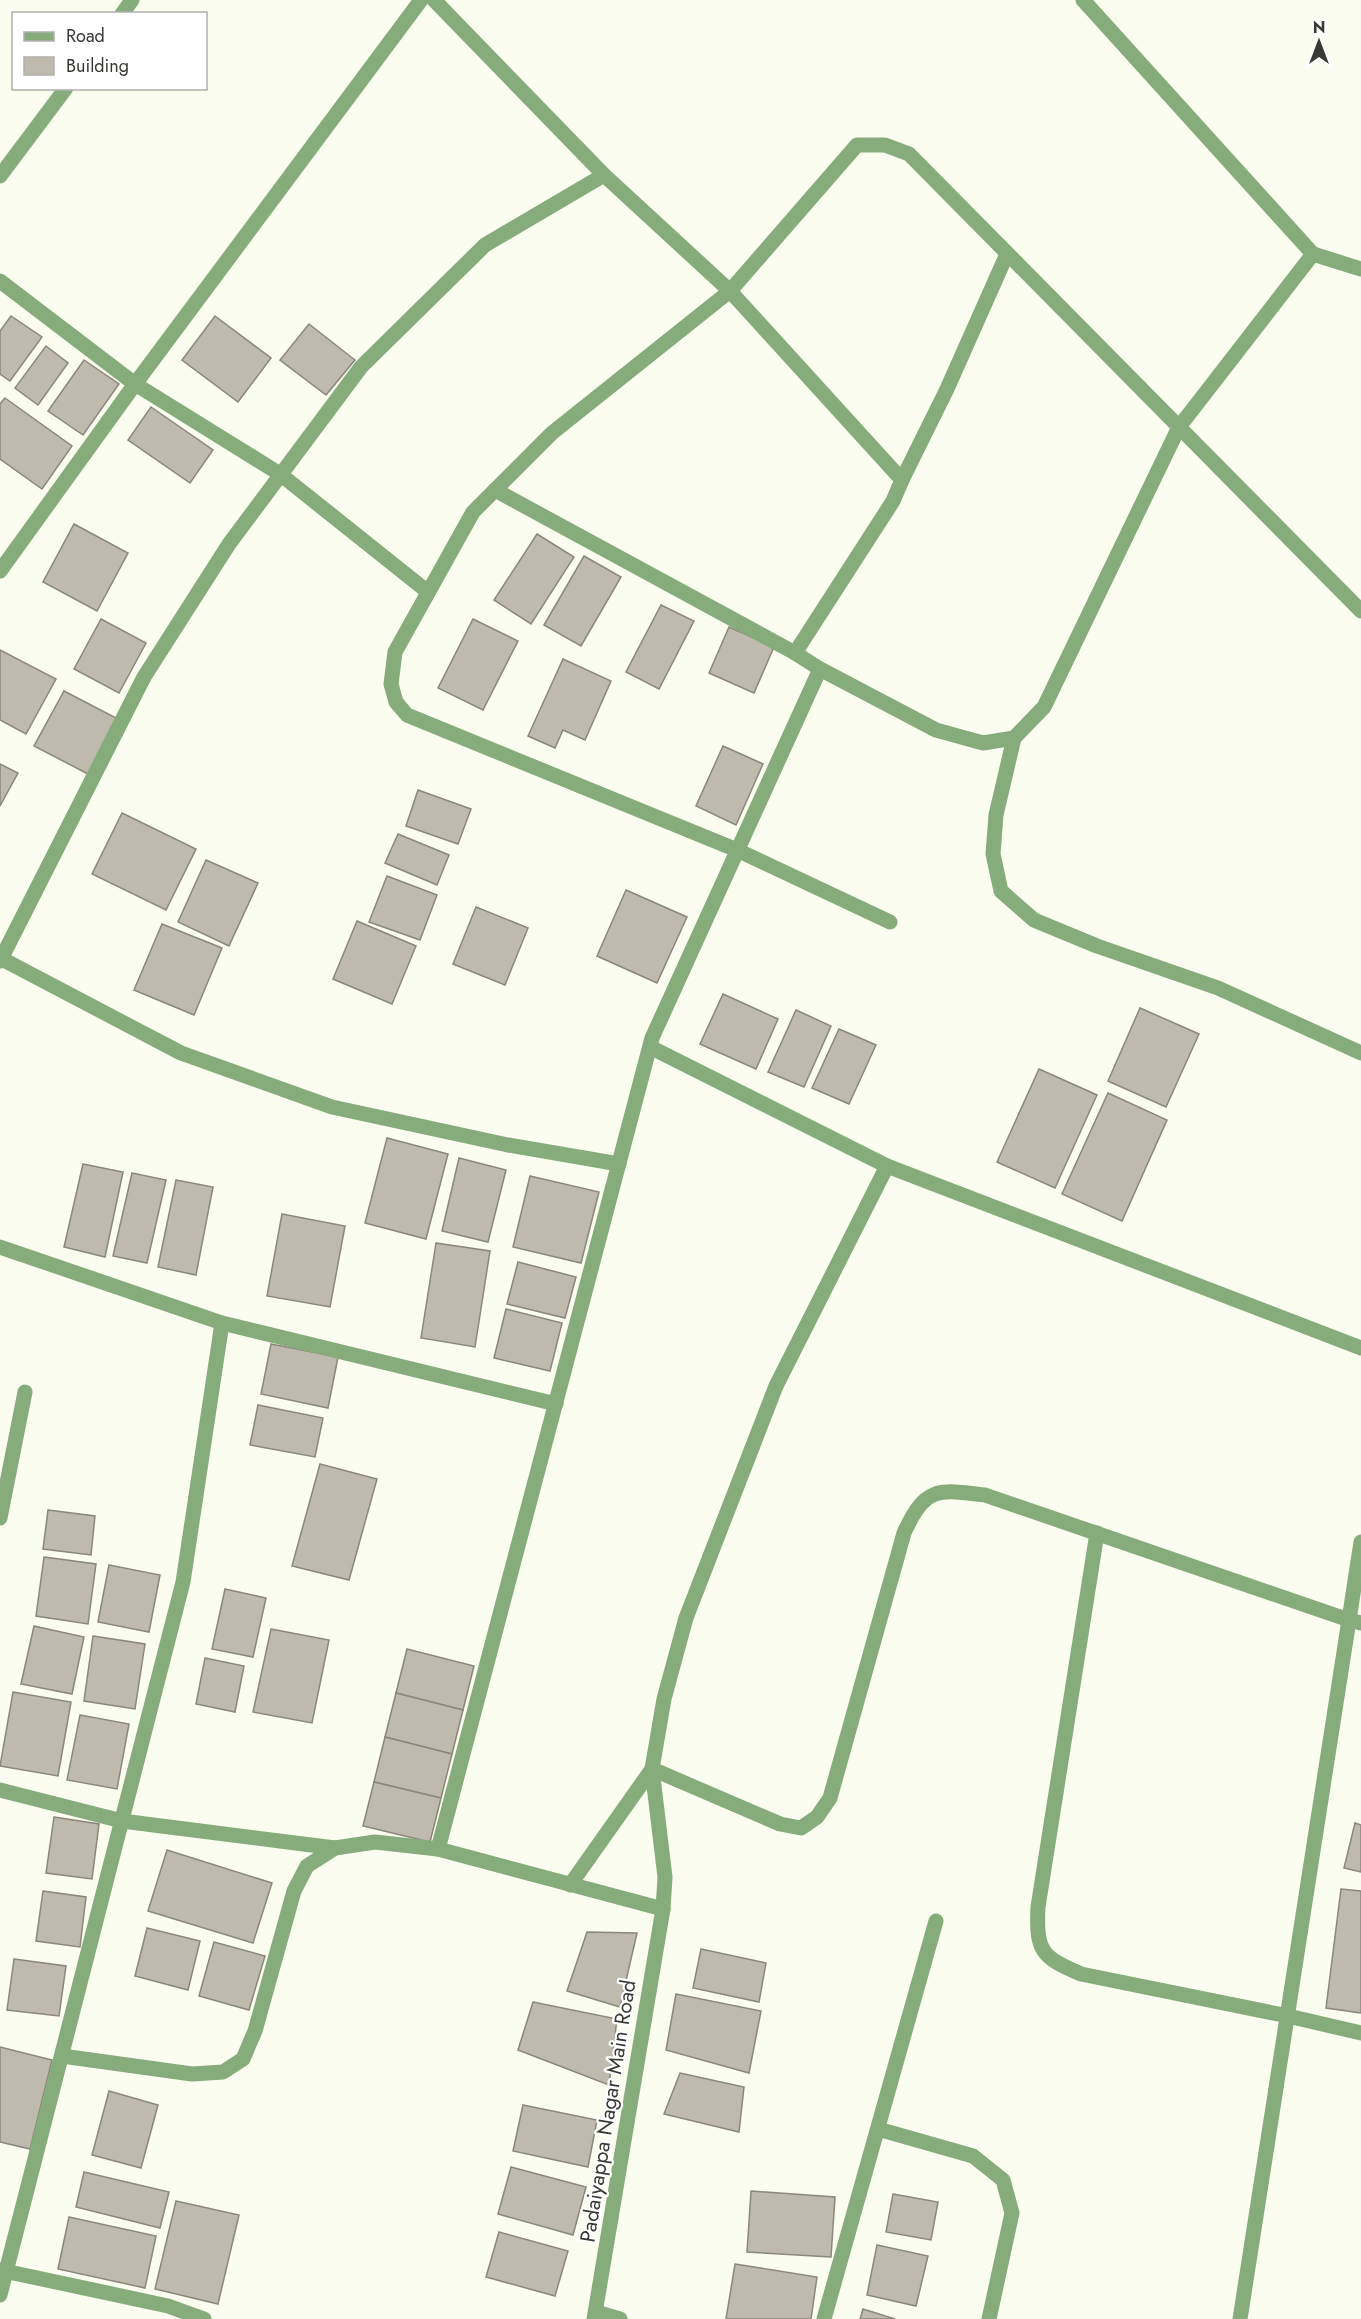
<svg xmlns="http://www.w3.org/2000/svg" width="1361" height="2319" viewBox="0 0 1361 2319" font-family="Jost,sans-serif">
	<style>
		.building { fill: #bebaae; stroke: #8b877c; stroke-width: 1.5 }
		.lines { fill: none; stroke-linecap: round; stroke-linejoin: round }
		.street { stroke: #87ac7b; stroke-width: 15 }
		.labels { text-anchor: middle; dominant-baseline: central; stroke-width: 4.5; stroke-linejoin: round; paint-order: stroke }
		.street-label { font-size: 21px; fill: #383934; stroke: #fff }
	</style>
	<rect width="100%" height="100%" fill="#fafdf0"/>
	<!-- building -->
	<g class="building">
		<path d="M11,316L42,337L10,381L0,374V331Z"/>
		<path d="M215,316L271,358L238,402L182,360Z"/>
		<path d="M309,324L355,360L326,395L280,360Z"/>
		<path d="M46,346L68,363L38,405L15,388Z"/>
		<path d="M84,360L119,384L83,435L48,411Z"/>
		<path d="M5,398L72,446L42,489L0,459V404Z"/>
		<path d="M151,407L213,450L190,483L128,440Z"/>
		<path d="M74,524L128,553L97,611L43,582Z"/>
		<path d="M537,534L574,557L531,624L494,600Z"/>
		<path d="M584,556L621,577L581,646L544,625Z"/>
		<path d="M661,605L694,621L659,689L626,672Z"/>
		<path d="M101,619L146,643L119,693L74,669Z"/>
		<path d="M473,619L518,641L483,710L438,688Z"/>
		<path d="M729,627L774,647L754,693L709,673Z"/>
		<path d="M0,650L56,679L26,734L0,720Z"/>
		<path d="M563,659L611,681L585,740L563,730L555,748L528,736Z"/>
		<path d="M64,691L118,719L88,774L34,746Z"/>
		<path d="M723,746L763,764L736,825L696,806Z"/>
		<path d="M0,764L18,773L0,806Z"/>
		<path d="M418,790L471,809L458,844L406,826Z"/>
		<path d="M122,813L196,849L166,910L92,874Z"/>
		<path d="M398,834L449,855L437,885L385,863Z"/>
		<path d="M206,860L258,883L229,946L178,922Z"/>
		<path d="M387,876L437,895L420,940L369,922Z"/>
		<path d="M626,890L687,917L657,983L597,956Z"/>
		<path d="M476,907L528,928L505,985L453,964Z"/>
		<path d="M357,921L416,946L392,1004L333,979Z"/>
		<path d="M162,924L222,948L194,1015L134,990Z"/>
		<path d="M723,994L778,1019L756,1069L700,1044Z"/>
		<path d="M1140,1008L1199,1034L1166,1107L1108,1081Z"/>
		<path d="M796,1010L831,1026L804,1087L768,1072Z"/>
		<path d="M839,1029L876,1045L849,1104L812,1088Z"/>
		<path d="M1039,1069L1097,1095L1055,1188L997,1162Z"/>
		<path d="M1108,1093L1167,1120L1122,1221L1062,1194Z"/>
		<path d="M387,1138L448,1154L426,1239L365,1223Z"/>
		<path d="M459,1158L506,1170L488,1242L442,1231Z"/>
		<path d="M83,1164L123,1172L105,1257L64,1247Z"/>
		<path d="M132,1173L166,1180L147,1263L113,1256Z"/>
		<path d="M530,1176L599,1192L581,1263L513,1247Z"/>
		<path d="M176,1180L213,1187L196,1275L158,1267Z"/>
		<path d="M282,1214L345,1226L330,1307L267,1296Z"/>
		<path d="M436,1243L490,1251L475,1347L421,1338Z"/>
		<path d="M518,1262L576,1277L565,1318L507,1304Z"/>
		<path d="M506,1309L562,1323L550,1371L494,1358Z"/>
		<path d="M271,1344L338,1357L328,1408L261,1394Z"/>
		<path d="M258,1405L323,1418L315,1457L250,1445Z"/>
		<path d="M320,1464L377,1479L349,1580L292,1566Z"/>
		<path d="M48,1510L95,1516L91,1555L43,1549Z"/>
		<path d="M44,1557L96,1564L88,1624L36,1616Z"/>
		<path d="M109,1565L160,1575L149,1632L98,1622Z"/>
		<path d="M225,1589L266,1598L253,1657L212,1649Z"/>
		<path d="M34,1626L84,1637L72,1694L21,1684Z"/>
		<path d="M271,1629L329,1640L312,1723L253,1712Z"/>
		<path d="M93,1636L145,1644L135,1709L84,1701Z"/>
		<path d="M407,1649L474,1666L463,1710L396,1693Z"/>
		<path d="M205,1658L244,1666L235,1712L196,1704Z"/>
		<path d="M13,1692L71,1702L58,1776L0,1766Z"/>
		<path d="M396,1693L463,1710L452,1754L385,1737Z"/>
		<path d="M80,1715L129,1724L117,1789L67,1780Z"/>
		<path d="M385,1737L452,1754L441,1798L374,1782Z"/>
		<path d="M374,1782L441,1798L430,1842L363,1826Z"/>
		<path d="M54,1817L99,1824L92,1879L46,1873Z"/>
		<path d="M1355,1823L1361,1825V1872L1344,1868Z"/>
		<path d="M167,1850L272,1883L253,1943L148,1911Z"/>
		<path d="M1341,1889L1361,1891V2013L1326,2008Z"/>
		<path d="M43,1891L86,1897L80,1947L36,1941Z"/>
		<path d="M147,1928L200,1941L188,1990L135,1976Z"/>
		<path d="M587,1932L637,1933L620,2007L567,1991Z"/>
		<path d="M214,1942L265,1956L249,2010L199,1996Z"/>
		<path d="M701,1949L766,1963L759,2002L693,1988Z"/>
		<path d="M14,1959L66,1966L59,2016L7,2010Z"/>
		<path d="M676,1994L761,2011L749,2073L666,2050Z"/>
		<path d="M533,2002L617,2019L609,2085L518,2050Z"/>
		<path d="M0,2047L52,2060L30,2149L0,2142Z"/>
		<path d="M680,2073L744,2087L739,2132L664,2114Z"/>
		<path d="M109,2091L158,2105L141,2168L92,2155Z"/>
		<path d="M523,2105L597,2120L588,2167L513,2151Z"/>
		<path d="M511,2167L586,2187L573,2235L498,2214Z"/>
		<path d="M84,2172L169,2192L160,2228L76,2207Z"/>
		<path d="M751,2191L835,2197L831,2257L747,2252Z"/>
		<path d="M893,2194L938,2202L931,2240L886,2232Z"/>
		<path d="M176,2201L239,2215L218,2304L155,2289Z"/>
		<path d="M69,2217L156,2236L145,2288L58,2269Z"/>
		<path d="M499,2232L568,2251L555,2296L486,2277Z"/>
		<path d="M877,2245L928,2256L916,2306L867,2295Z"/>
		<path d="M735,2264L817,2277L811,2319H726Z"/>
		<path d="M863,2309L895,2319H860Z"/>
	</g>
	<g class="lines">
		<!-- street -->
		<g class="street">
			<path d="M434,0L604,175L730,291L857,145H885L909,154L1179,427L1313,254L1361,269"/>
			<path d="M1083,0L1313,254"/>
			<path d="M122,14L132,0"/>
			<path d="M0,176L66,88"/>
			<path d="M0,281L135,384L280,474L428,592"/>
			<path d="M902,480L947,389L1007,254"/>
			<path d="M495,490L795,653L820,669L936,730L983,743L1014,738L1044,707L1179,427L1361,611"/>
			<path d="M0,571L135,384L421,0"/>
			<path d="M795,653L893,501L902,480L730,291L552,433L473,512L395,652L391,684L396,702L407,715L737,850L890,922"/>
			<path d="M1014,738L996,815L993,854L1001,891L1034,920L1097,946L1218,988L1361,1053"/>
			<path d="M0,958L181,1053L332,1107L508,1145L619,1164"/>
			<path d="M0,961L144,677L229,544L361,367L485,245L604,175"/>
			<path d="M650,1047L887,1166L1361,1348"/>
			<path d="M0,1247L222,1323"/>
			<path d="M0,1518L25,1392"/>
			<path d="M1097,1533L1038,1907C1036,1951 1041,1957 1081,1974L1288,2016L1361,2033"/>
			<path d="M0,1790L122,1821L335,1848"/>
			<path d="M438,1849L663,1909"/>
			<path d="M570,1885L652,1769L780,1824L801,1828L817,1817L830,1798L904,1533C925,1487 937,1489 985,1495L1349,1620L1361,1542"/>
			<path d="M62,2056L192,2074L223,2072L243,2059L255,2031L294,1891L307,1866L335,1848L375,1842L438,1849L652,1038L820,669"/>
			<path d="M878,2129L973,2156L1003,2180L1012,2213L989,2319"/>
			<path d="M0,2270L168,2306L204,2319"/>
			<path d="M0,2295L183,1582L222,1323L556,1404"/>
			<path d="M596,2312L620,2319"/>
			<path d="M594,2319L663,1909L665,1877L652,1769L664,1699L686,1618L776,1386L887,1166"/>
			<path d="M824,2319L936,1921"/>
			<path d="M1240,2319L1349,1620L1361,1623"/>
		</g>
	</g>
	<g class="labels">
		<!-- street labels -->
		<g class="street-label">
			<text transform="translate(608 2111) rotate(-81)">Padaiyappa Nagar Main Road</text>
		</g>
	</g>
	<!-- legend -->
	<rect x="12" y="12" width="195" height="78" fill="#ffffff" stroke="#afb0ae" stroke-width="1.5"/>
	<rect x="24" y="32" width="30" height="9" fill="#87ac7b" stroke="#afb0ae" stroke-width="1.5"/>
	<text x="66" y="42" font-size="18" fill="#383934">Road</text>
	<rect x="24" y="57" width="30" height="18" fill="#bebaae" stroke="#afb0ae" stroke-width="1.5"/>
	<text x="66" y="72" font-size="18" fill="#383934">Building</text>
	<!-- north arrow -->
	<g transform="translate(1319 42)" stroke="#ffffff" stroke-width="4.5" paint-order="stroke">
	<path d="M0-4.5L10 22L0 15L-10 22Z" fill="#383934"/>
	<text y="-9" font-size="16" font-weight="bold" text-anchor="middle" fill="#383934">N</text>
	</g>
</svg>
